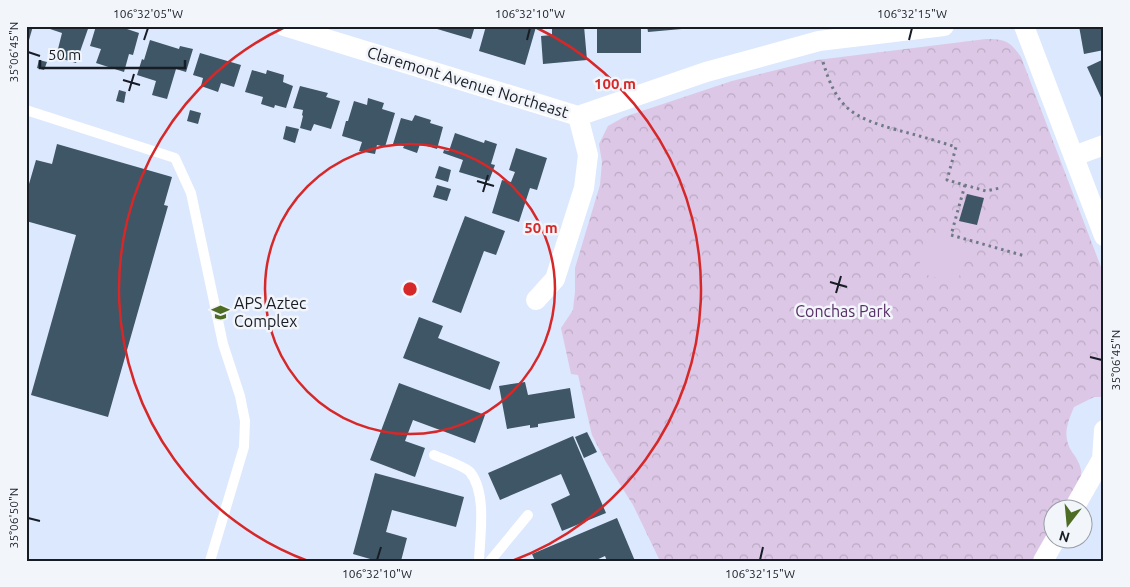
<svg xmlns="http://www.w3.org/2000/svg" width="1130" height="587" viewBox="0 0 1130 587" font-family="Ubuntu,sans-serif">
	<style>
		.park { fill: url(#park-crowns) }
		.pitch { fill: #dcc7e6 }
		.building { fill: #3e5665 }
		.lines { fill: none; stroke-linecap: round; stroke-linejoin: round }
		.path { stroke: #707987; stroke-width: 3; stroke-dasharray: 2.5 4; stroke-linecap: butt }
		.service { stroke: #fff; stroke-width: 10 }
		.minor { stroke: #fff; stroke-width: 20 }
		.ticks { fill: none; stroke: #171c25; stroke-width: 2 }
		.ring { fill: none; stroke: #d62828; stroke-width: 2.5 }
		.labels { text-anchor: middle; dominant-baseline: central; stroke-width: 5; stroke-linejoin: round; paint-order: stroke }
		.street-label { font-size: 16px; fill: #171c25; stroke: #f2f5fa }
		.poi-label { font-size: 16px; fill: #171c25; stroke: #f2f5fa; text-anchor: start }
		.park-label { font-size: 16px; fill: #562f65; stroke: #f2f5fa }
		.centre { fill: #d62828; stroke: #f2f5fa; stroke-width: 2.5 }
		.ring-label { font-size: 15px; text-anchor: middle; font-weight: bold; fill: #d62828; stroke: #f2f5fa; stroke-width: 5; stroke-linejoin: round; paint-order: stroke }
		.neatline { fill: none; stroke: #171c25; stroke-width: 2 }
		.ticks-label { font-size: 12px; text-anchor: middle; fill: #171c25 }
	</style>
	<defs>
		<pattern id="park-crowns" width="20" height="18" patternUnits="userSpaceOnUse" patternTransform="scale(1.25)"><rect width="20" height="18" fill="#dcc7e6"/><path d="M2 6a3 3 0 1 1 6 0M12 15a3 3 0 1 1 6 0" fill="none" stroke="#bcaac5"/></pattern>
	</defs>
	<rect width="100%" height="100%" fill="#dce8fd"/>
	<!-- park -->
	<path class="park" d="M986,39C1005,39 1010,41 1021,57L1104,275V397H1094L1074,407C1067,424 1062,436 1072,452C1076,457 1080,464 1081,470C1083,483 1069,499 1063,509L1052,510V527L1033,561H660L633,505L606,462L592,435L578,375L571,374L561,328L573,310L575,292V268L600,185L602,162L599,144L608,126L624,117L732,81L817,60Z"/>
	<!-- pitch -->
	<path class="pitch" d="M929,232L969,244L957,284L917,272Z"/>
	<!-- building -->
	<g class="building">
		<path d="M26,26H33L27,47H26Z"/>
		<path d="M41,26H89L76,63L56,57L62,33Z"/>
		<path d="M96,26H128L127,29L139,33L133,55L129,54L124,72L96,63L101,49L90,46Z"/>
		<path d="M427,26H475L471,39Z"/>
		<path d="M486,26L501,28V26L536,27L525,65L479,51Z"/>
		<path d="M552,26H584L587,60L543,64L541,36L552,35Z"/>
		<rect x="597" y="26" width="44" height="27"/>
		<path d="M647,26H693V28L648,32Z"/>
		<path d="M1079,26H1104V50L1084,54Z"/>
		<path d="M150,40L179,49L180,46L193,49L186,72L176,69L167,99L152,95L156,81L137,75L142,59L144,60Z"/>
		<path d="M200,53L241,65L234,87L221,83L218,92L201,86L203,78L193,75Z"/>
		<path d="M1104,59V104L1087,67Z"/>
		<path d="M39,60L47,62L44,70L37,68Z"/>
		<path d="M252,70L266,74L267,70L284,75L283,82L293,86L286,108L275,105L274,108L261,104L263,97L245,92Z"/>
		<path d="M300,86L328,93L326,97L340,101L331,129L314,124L311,131L300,128L303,116L302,115L303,110L293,108Z"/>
		<path d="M119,90L126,92L124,103L116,101Z"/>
		<path d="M368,98L384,103L382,109L395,113L385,147L377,145L375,154L359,151L362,142L342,136L346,121H348L354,101L367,105Z"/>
		<path d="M190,110L201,113L198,124L187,121Z"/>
		<path d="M415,115L431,120L430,123L443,127L437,149L420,144L417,153L403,148L404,146L393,144L401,118L412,121Z"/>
		<path d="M286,126L299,129L295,143L283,139Z"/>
		<path d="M455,133L484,143L485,140L497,144L491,164L495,165L489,181L459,172L463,160L443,153L444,150L449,151Z"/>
		<path d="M57,144L172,177L164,205L168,206L108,417L31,395L76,235L26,221V184H29L36,160L52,164Z"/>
		<path d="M516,148L547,158L537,190L530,188L519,222L492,213L502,180L511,182L515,172L509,170Z"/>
		<path d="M439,166L451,170L448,182L435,178Z"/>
		<path d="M437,185L451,189L447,201L433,197Z"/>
		<path d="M967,194L984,198L977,225L959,221Z"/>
		<path d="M465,216L505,231L496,255L484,251L461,313L432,302Z"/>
		<path d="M419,317L443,326L438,338L500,362L490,390L403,358Z"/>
		<path d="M525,382L528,395L570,388L575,418L538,424V427L530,428V425L507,429L499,386Z"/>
		<path d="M399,383L485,415L475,443L413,420L405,441L425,448L415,477L370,460Z"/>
		<path d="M587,432L597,452L584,458L575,437Z"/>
		<path d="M573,436L606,513L562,531L551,504L570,495L561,474L500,500L488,473Z"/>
		<path d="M375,473L464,497L456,527L392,510L386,532L407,538L401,561H377L353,554Z"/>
		<path d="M617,518L635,561H607L605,556L594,561H535L532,554Z"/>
	</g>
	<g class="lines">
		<!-- path -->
		<g class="path">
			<path d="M823,62C837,109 852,117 897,130C917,135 937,141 956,147L947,180L986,191L1000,188"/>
			<path d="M965,185L951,235L1025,256"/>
		</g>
		<!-- service -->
		<g class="service">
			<path d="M26,110L175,158L191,193L223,344L240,396L245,421L244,447L210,561"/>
			<path d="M434,455C443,459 464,466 470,472C487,493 480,535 479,561"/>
			<path d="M490,561L528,515"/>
		</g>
		<!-- minor -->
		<g class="minor">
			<path d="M284,26L578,116L706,72L819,41L944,26"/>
			<path d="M1024,26L1104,236"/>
			<path d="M1074,156L1104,145"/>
			<path d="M536,300L555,279L584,188L588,155L578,116"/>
			<path d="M1073,510L1102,459L1104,430"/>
			<path d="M1043,561L1055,540"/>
		</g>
	</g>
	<!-- ticks -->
	<path class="ticks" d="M144,40L148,28M527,40L530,28M909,40L912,28M28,52L40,56M123,80L140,85M129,91L134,74M477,181L494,186M483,192L488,175M830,282L847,287M836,293L841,276M1090,357L1102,360M28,518L40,521M377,560L381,547M760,560L763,547"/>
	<!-- distance rings -->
	<g class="ring">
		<circle cx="410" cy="289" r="145"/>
		<path d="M308 561A290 290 0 0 1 285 27M535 27A290 290 0 0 1 512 561"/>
	</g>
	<!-- icons -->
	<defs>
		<symbol id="school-bare" viewBox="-9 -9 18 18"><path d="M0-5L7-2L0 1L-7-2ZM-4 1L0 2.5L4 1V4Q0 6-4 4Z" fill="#4e6d24" stroke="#f2f5fa" stroke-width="2.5" paint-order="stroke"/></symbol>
	</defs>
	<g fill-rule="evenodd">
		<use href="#school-bare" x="208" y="300" width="25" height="25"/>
	</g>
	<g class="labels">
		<!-- street labels -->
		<g class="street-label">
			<text transform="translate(468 82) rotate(17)">Claremont Avenue Northeast</text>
		</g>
		<!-- poi labels -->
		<g class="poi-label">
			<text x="234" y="303">APS Aztec<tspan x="234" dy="18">Complex</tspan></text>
		</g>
		<!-- park labels -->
		<g class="park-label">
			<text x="843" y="311">Conchas Park</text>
		</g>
	</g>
	<circle cx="410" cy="289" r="8" class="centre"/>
	<g class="ring-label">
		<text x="615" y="89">100 m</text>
		<text x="541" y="233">50 m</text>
	</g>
	<!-- border -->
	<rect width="1130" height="587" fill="none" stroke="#f2f5fa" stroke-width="55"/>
	<!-- north arrow -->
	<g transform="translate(1068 524) rotate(196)"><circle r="24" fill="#f2f5fa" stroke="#9a9ea5"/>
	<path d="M0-4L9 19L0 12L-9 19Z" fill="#4e6d24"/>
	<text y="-8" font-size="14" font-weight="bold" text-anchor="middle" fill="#171c25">N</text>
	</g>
	<!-- scale -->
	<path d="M40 60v8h145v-8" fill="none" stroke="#171c25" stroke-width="2.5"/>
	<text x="48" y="60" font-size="15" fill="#171c25" stroke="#f2f5fa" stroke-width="4" paint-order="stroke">50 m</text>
	<rect x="28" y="28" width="1074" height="532" class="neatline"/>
	<g class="ticks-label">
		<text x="148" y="18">106°32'05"W</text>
		<text x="530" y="18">106°32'10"W</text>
		<text x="912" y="18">106°32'15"W</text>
		<text transform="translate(14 52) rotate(-90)" y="4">35°06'45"N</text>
		<text transform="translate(1116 360) rotate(-90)" y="4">35°06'45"N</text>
		<text transform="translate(14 518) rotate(-90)" y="4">35°06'50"N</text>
		<text x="377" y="578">106°32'10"W</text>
		<text x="760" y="578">106°32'15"W</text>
	</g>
</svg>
